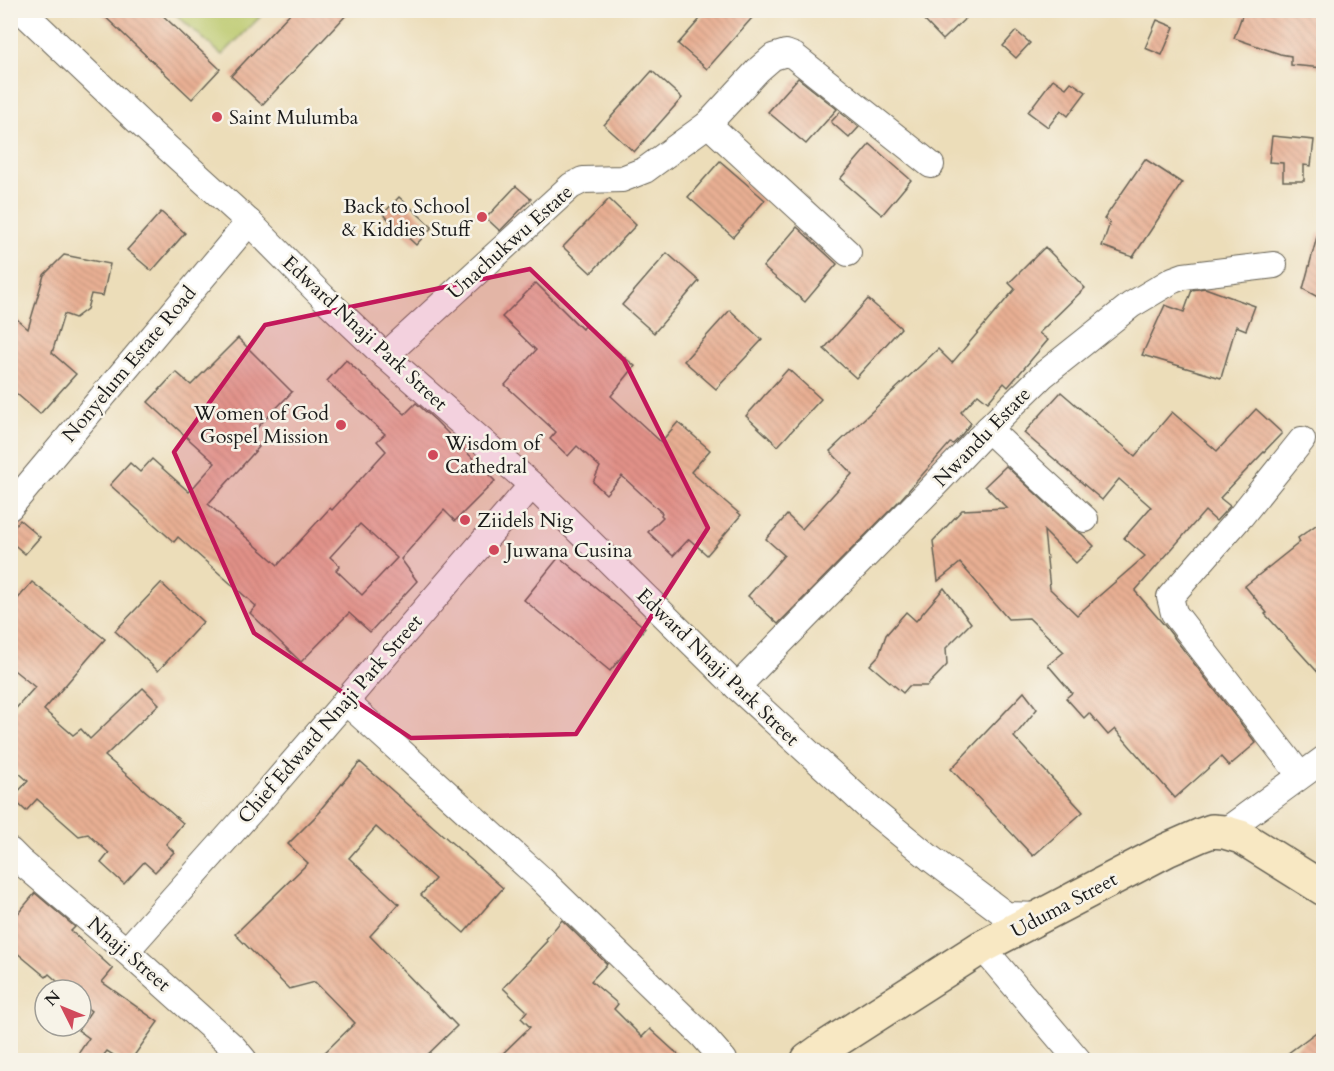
<svg xmlns="http://www.w3.org/2000/svg" width="1334" height="1071" viewBox="0 0 1334 1071" font-family="Cardo,serif">
	<style>
		.green { fill: #bac86a; stroke: #6b7243; stroke-width: 1.5 }
		.building { fill: url(#building-back-hatch); fill-rule: evenodd }
		.lines { fill: none; stroke-linecap: round; stroke-linejoin: round }
		.street-casing { stroke: #656053; stroke-width: 28 }
		.secondary-casing { stroke: #656053; stroke-width: 36 }
		.street { stroke: #fff; stroke-width: 26 }
		.secondary { stroke: #f8e8c3; stroke-width: 33 }
		.marked { fill: #c2185b; fill-opacity: 0.2; stroke: #c2185b; stroke-width: 4.5; stroke-linejoin: round }
		.poi-dot { fill: #d1495b; stroke: #f7f3e8; stroke-width: 2 }
		.labels { text-anchor: middle; dominant-baseline: central; stroke-width: 5; stroke-linejoin: round; paint-order: stroke }
		.poi-label { font-size: 20px; fill: #1c1c1c; stroke: #f7f3e8; text-anchor: start }
		.street-label { font-size: 20px; fill: #1c1c1c; stroke: #f7f3e8 }
	</style>
	<defs>
		<pattern id="building-back-hatch" width="6" height="6" patternUnits="userSpaceOnUse" patternTransform="scale(1.5)"><rect width="6" height="6" fill="#e8af93"/><path d="M-1 5l2 2M0 0l6 6M5-1l2 2" fill="none" stroke="#c6967e"/></pattern>
	</defs>
	<rect width="100%" height="100%" fill="#f7f3e8"/>
	<filter id="ink" filterUnits="userSpaceOnUse"><feTurbulence type="fractalNoise" baseFrequency=".0167" numOctaves="2"/><feDisplacementMap in="SourceGraphic" scale="12" xChannelSelector="R" yChannelSelector="G"/><feConvolveMatrix kernelMatrix="1 2 1 2 8 2 1 2 1" color-interpolation-filters="sRGB"/></filter>
	<filter id="wash" filterUnits="userSpaceOnUse"><feTurbulence type="fractalNoise" baseFrequency=".008" numOctaves="4" result="noise"/><feDisplacementMap in="SourceGraphic" scale="24" xChannelSelector="R" yChannelSelector="G"/><feGaussianBlur stdDeviation="1.35" result="paint"/><feColorMatrix in="noise" values="0 0 0 0 0 0 0 0 0 0 0 0 0 0 0 0 0 1.4 0 .05"/><feComposite in="paint" operator="in"/></filter>
	<g filter="url(#wash)">
		<rect width="100%" height="100%" fill="#ecddb9"/>
		<!-- green -->
		<path class="green" d="M172,11H266L222,55Z"/>
		<g id="blocks">
			<!-- building -->
			<g class="building">
				<path d="M98,10H157L220,69L192,99Z"/>
				<path d="M293,10H351L262,105L231,76Z"/>
				<path d="M708,10H759L707,69L678,44Z"/>
				<path d="M934,10H974L943,40L924,20Z"/>
				<path d="M1244,10H1323V68L1291,65V56L1280,54L1234,38Z"/>
				<path d="M1157,20L1174,27L1162,55L1145,48Z"/>
				<path d="M1016,31L1030,43L1016,58L1003,46Z"/>
				<path d="M652,71L682,98L634,152L604,125Z"/>
				<path d="M798,78L837,109L806,144L768,112Z"/>
				<path d="M1053,79L1066,88L1071,82L1086,92L1068,116L1061,110L1048,127L1028,112Z"/>
				<path d="M840,112L859,127L849,138L831,122Z"/>
				<path d="M1272,136L1314,140L1311,166L1304,165V181H1283V163L1269,162Z"/>
				<path d="M870,144L911,180L882,215L840,179Z"/>
				<path d="M1145,159L1182,183L1133,257L1102,246L1110,223L1104,219Z"/>
				<path d="M720,161L765,200L733,237L688,197Z"/>
				<path d="M516,186L531,199L500,231L486,218Z"/>
				<path d="M399,197L432,227L416,245L383,214Z"/>
				<path d="M609,199L636,225L591,273L563,247Z"/>
				<path d="M161,212L185,233L152,271L127,250Z"/>
				<path d="M797,227L837,264L805,302L763,267Z"/>
				<path d="M1318,233L1323,234V300L1303,289Z"/>
				<path d="M1045,247L1085,288L1039,333L1048,340L1008,387L1004,383L988,402L978,394L961,412L971,423L959,438L953,444L950,443L901,499L778,624L748,596L784,555L766,539L787,515L802,529L852,474L830,451L938,349L952,363L1015,289L1009,283Z"/>
				<path d="M667,253L699,281L654,333L622,305Z"/>
				<path d="M64,255L110,264L103,296L91,294L87,309L75,318L64,314L52,353L76,374L40,414L10,388V313L28,329L44,275Z"/>
				<path d="M536,283L582,329L585,325L635,366L611,396L661,442L678,422L710,450L691,472L741,515L707,555L689,539L673,556L648,532L663,517L661,515L662,513L622,476L606,494L593,482L600,467L577,446L568,456L550,439L556,432L505,385L536,350L502,317Z"/>
				<path d="M1205,288L1255,306L1246,330L1236,326L1221,378L1142,355L1165,305L1184,312L1192,290Z"/>
				<path d="M868,299L901,328L856,378L824,349Z"/>
				<path d="M730,310L762,340L716,389L684,361Z"/>
				<path d="M238,338L292,392L248,437L259,447L208,504L278,565L330,508L332,510L386,451L377,441L385,434L327,381L346,360L405,414L416,403L435,420L495,481L455,521L444,510L401,559L417,581L370,632L349,613L301,662L250,613L256,606L178,537L174,542L110,485L130,463L140,472L152,459L189,492L215,463L148,402L176,372L191,385ZM360,524L397,558L362,595L336,570L340,566L330,557Z"/>
				<path d="M788,369L821,399L778,446L746,416Z"/>
				<path d="M1061,392L1135,456L1172,412L1217,451L1256,409L1282,433L1220,498L1230,506L1216,521L1205,511L1135,591L1165,626L1256,743L1229,766L1221,757L1175,798L1115,729L1108,735L1089,713L1084,718L1066,698L1072,693L1048,665L1064,652L1029,618L1008,619L960,563L938,581L933,541L962,510L1007,508L985,486L1006,466L1075,530L1082,534L1094,546L1076,563L1044,531L1050,589L1077,615L1145,556L1124,538L1151,507L1119,479L1102,500L1024,433Z"/>
				<path d="M20,520L40,537L25,554L10,541V532Z"/>
				<path d="M1323,520V678L1265,614L1267,613L1245,586L1300,542L1298,538Z"/>
				<path d="M559,557L645,628L610,671L524,600Z"/>
				<path d="M32,582L105,639L44,710L73,735L81,729L90,739L143,688L159,704L105,756L183,823L166,844L174,852L155,872L144,862L124,884L101,863L109,853L88,834L79,836L37,799L26,811L12,798L28,781L10,765V715L35,687L10,667V608Z"/>
				<path d="M161,583L203,622L158,671L115,631Z"/>
				<path d="M944,588L971,623L946,648L947,665L927,686H909L903,693L870,665L879,655L886,635L906,612L916,621Z"/>
				<path d="M1024,692L1037,709L1014,737L1083,812L1033,856L951,769Z"/>
				<path d="M360,762L503,888L464,933L421,895L435,879L376,827L349,858L399,904L370,936L457,1026L422,1060H317L355,1023L315,982L289,989L235,934L308,863L288,844L321,811L320,810Z"/>
				<path d="M35,893L75,927L71,931L113,969L102,982L158,1022L131,1060H121L107,1051L100,1060H74L89,1038L78,1030L91,1011L82,1004L81,1005V990H67L49,974L46,977L10,947V923Z"/>
				<path d="M562,920L607,964L591,981L618,1004L614,1009L642,1037L650,1029L684,1060H496L530,1027L521,1018L527,1011L503,988L547,941L546,939Z"/>
				<path d="M1323,1027V1060H1279Z"/>
			</g>
		</g>
	</g>
	<g filter="url(#ink)">
		<use href="#blocks" fill-opacity="0" stroke="#656053" stroke-width="1.5"/>
		<g class="lines">
			<defs>
				<g id="street">
					<path d="M21,10L140,123L249,222L323,297L385,356L532,485L737,687L869,808L930,858L1006,915L1041,916"/>
					<path d="M708,124L848,253"/>
					<path d="M385,356L571,186L583,180L622,179L645,170L708,124L758,70L773,57L786,53L794,56L931,165"/>
					<path d="M988,429L1039,477L1085,519"/>
					<path d="M10,507L249,222"/>
					<path d="M737,687L927,493L988,429L1043,375L1131,305L1173,280L1184,276L1274,265"/>
					<path d="M345,701L539,877L703,1036L724,1060"/>
					<path d="M1300,775L1174,613L1170,597L1241,516L1302,440"/>
					<path d="M1224,832L1324,759"/>
					<path d="M10,851L20,861L126,951L234,1048L244,1060"/>
					<path d="M982,947L1078,1060"/>
					<path d="M126,951L258,803L532,485"/>
				</g>
				<path id="secondary" d="M808,1060L826,1047L982,947L1167,850L1201,835L1212,831L1224,832L1241,837L1324,889"/>
			</defs>
			<!-- street casing -->
			<use href="#street" class="street-casing"/>
			<!-- secondary casing -->
			<use href="#secondary" class="secondary-casing"/>
			<!-- street -->
			<use href="#street" class="street"/>
			<!-- secondary -->
			<use href="#secondary" class="secondary"/>
		</g>
	</g>
	<!-- marked area -->
	<path class="marked" d="M530,269L624,360L708,528L576,734L411,738L254,633L174,452L265,325Z"/>
	<!-- markers -->
	<g class="poi-dot">
		<circle cx="217" cy="117" r="6"/>
		<circle cx="482" cy="217" r="6"/>
		<circle cx="341" cy="425" r="6"/>
		<circle cx="433" cy="455" r="6"/>
		<circle cx="465" cy="520" r="6"/>
		<circle cx="494" cy="550" r="6"/>
	</g>
	<g class="labels">
		<!-- poi labels -->
		<g class="poi-label">
			<text x="229" y="117">Saint Mulumba</text>
			<text x="470" y="206" text-anchor="end">Back to School<tspan x="470" dy="23">&amp; Kiddies Stuff</tspan></text>
			<text x="329" y="413" text-anchor="end">Women of God<tspan x="329" dy="23">Gospel Mission</tspan></text>
			<text x="445" y="443">Wisdom of<tspan x="445" dy="23">Cathedral</tspan></text>
			<text x="477" y="520">Ziidels Nig</text>
			<text x="506" y="550">Juwana Cusina</text>
		</g>
		<!-- street labels -->
		<g class="street-label">
			<text transform="translate(510 242) rotate(-42)">Unachukwu Estate</text>
			<text transform="translate(365 333) rotate(43)">Edward Nnaji Park Street</text>
			<text transform="translate(129 364) rotate(-50)">Nonyelum Estate Road</text>
			<text transform="translate(982 437) rotate(-46)">Nwandu Estate</text>
			<text transform="translate(718 667) rotate(44)">Edward Nnaji Park Street</text>
			<text transform="translate(330 719) rotate(-49)">Chief Edward Nnaji Park Street</text>
			<text transform="translate(1064 905) rotate(-28)">Uduma Street</text>
			<text transform="translate(129 954) rotate(41)">Nnaji Street</text>
		</g>
	</g>
	<!-- margin -->
	<rect width="1334" height="1071" fill="none" stroke="#f7f3e8" stroke-width="36"/>
	<!-- north arrow -->
	<g transform="translate(63 1008) rotate(313)"><circle r="28" fill="#f7f3e8" stroke="#9f9d96" stroke-width="1.5"/>
	<path d="M0-4.5L10 22L0 15L-10 22Z" fill="#d1495b"/>
	<text y="-9" font-size="16" font-weight="bold" text-anchor="middle" fill="#1c1c1c">N</text>
	</g>
</svg>
